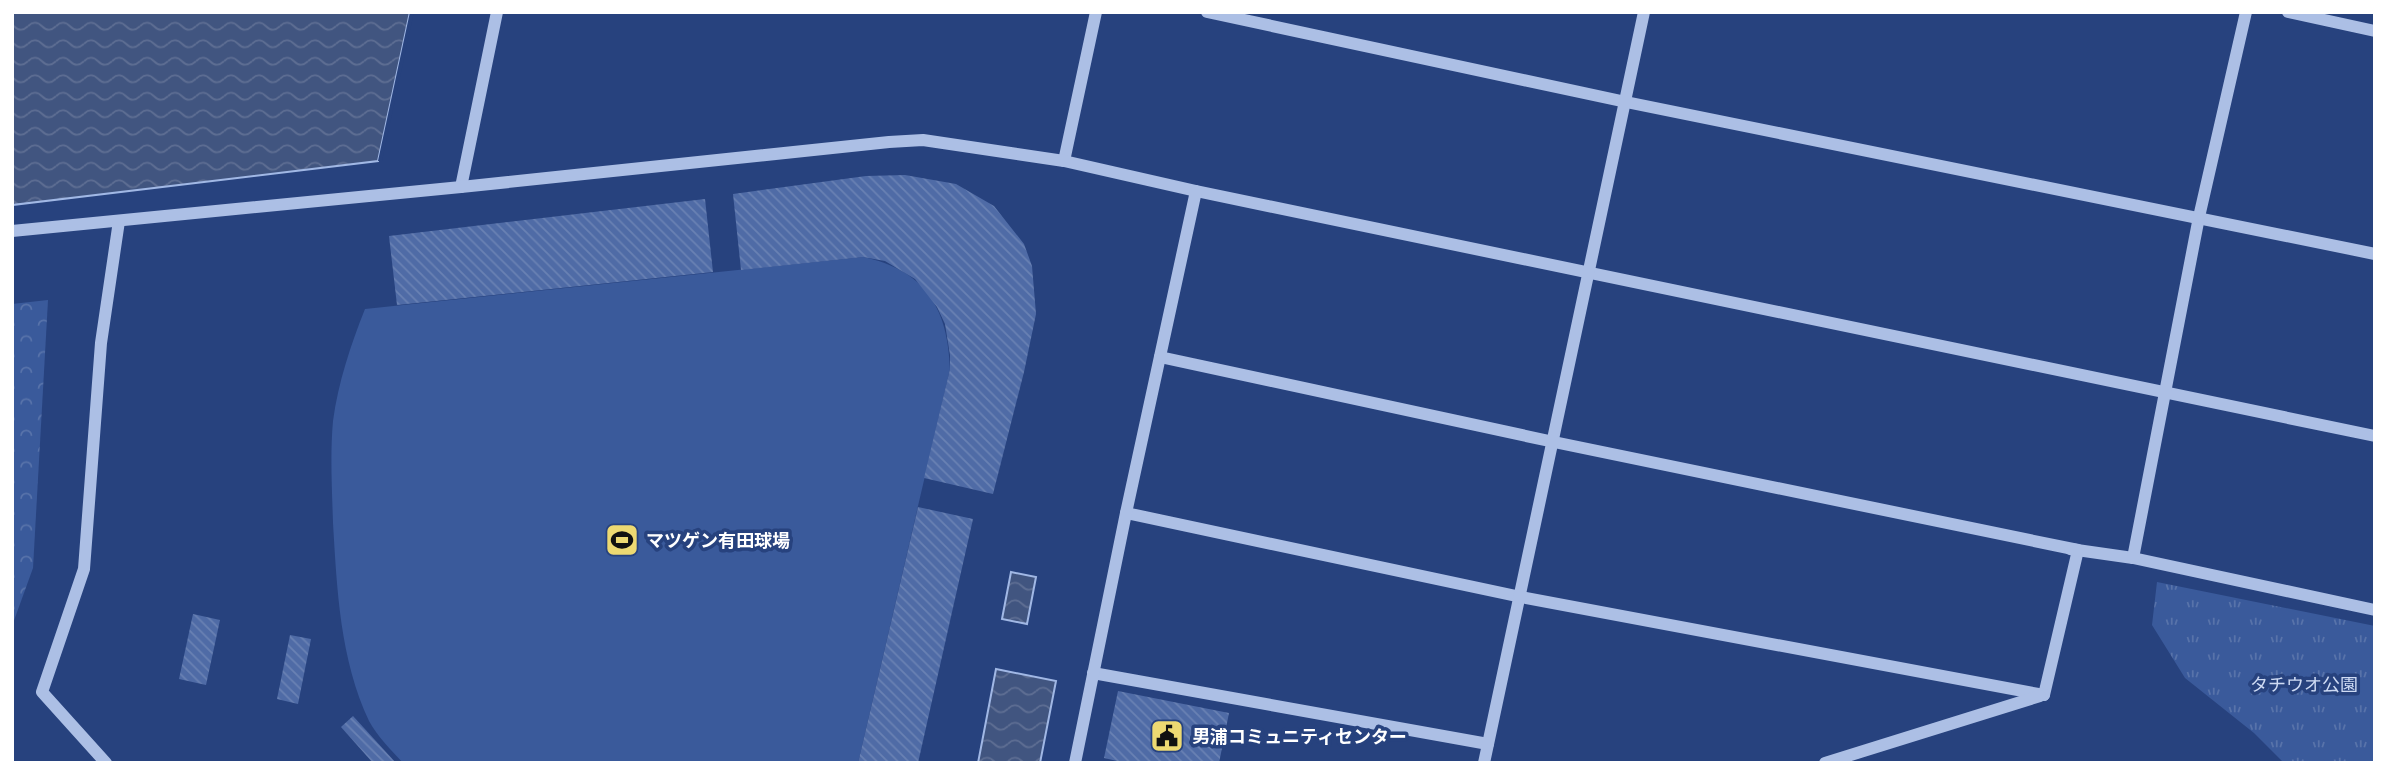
<svg xmlns="http://www.w3.org/2000/svg" width="2387" height="775" viewBox="0 0 2387 775" font-family="Quicksand,'Noto Sans JP',sans-serif">
	<style>
		.green { fill: #3a5a9b }
		.forest { fill: url(#forest-crowns) }
		.park { fill: url(#park-tufts) }
		.water { fill: url(#water-waves); stroke: #a1b8e5; stroke-width: 2 }
		.pier { fill: #27427e }
		.building { fill: url(#building-back-hatch) }
		.lines { fill: none; stroke-linecap: round; stroke-linejoin: round }
		.minor { stroke: #acbfe5; stroke-width: 12 }
		.labels { text-anchor: middle; dominant-baseline: central; stroke-width: 7; stroke-linejoin: round; paint-order: stroke }
		.poi-label { font-size: 18px; font-weight: bold; fill: #fff; stroke: #27427e; text-anchor: start }
		.park-label { font-size: 18px; fill: #cfdbf4; stroke: #27427e }
	</style>
	<defs>
		<pattern id="forest-crowns" width="20" height="18" patternUnits="userSpaceOnUse" patternTransform="scale(1.75)"><rect width="20" height="18" fill="#3a5a9b"/><path d="M2 6a3 3 0 1 1 6 0M12 15a3 3 0 1 1 6 0" fill="none" stroke="#5873aa"/></pattern>
		<pattern id="park-tufts" width="24" height="20" patternUnits="userSpaceOnUse" patternTransform="scale(1.75)"><rect width="24" height="20" fill="#3a5a9b"/><path d="M3 7l-1-3M5 7V3M7 7l1-3M15 17l-1-3M17 17v-4M19 17l1-3" fill="none" stroke="#5873aa"/></pattern>
		<pattern id="water-waves" width="16" height="10" patternUnits="userSpaceOnUse" patternTransform="scale(1.75)"><rect width="16" height="10" fill="#415580"/><path d="M0 5q4-4 8 0t8 0" fill="none" stroke="#5e6e93"/></pattern>
		<pattern id="building-back-hatch" width="6" height="6" patternUnits="userSpaceOnUse" patternTransform="scale(1.75)"><rect width="6" height="6" fill="#4f6ba6"/><path d="M-1 5l2 2M0 0l6 6M5-1l2 2" fill="none" stroke="#6981b3"/></pattern>
	</defs>
	<rect width="100%" height="100%" fill="#27427e"/>
	<!-- green -->
	<path class="green" d="M863,257C925,270 948,308 950,369L858,763H403C391,750 377,736 369,721C340,659 337,590 333,523C332,490 330,454 333,421C338,383 351,344 365,309Z"/>
	<!-- forest -->
	<path class="forest" d="M48,300L33,568L12,626V304Z"/>
	<!-- park -->
	<path class="park" d="M2157,582L2375,626V763H2284L2254,733L2185,678L2152,625Z"/>
	<!-- water -->
	<g class="water">
		<path d="M12,12H410L378,161L12,205Z"/>
		<path d="M1011,572L1036,577L1027,624L1002,619Z"/>
		<path d="M996,669L1056,681L1040,763H978Z"/>
	</g>
	<!-- pier -->
	<path class="pier" d="M410,12H414L382,161H378Z"/>
	<!-- building -->
	<g class="building">
		<path d="M905,175L956,184L994,206L1024,244L1032,266L1036,314L1024,372L993,494L924,478L950,369V355L945,324L937,307L915,279L885,261L863,257L741,270L733,194L866,176Z"/>
		<path d="M705,199L713,272L397,305L389,236Z"/>
		<path d="M918,507L973,519L918,763H858Z"/>
		<path d="M193,614L220,620L206,685L179,679Z"/>
		<path d="M290,635L311,639L298,704L277,699Z"/>
		<path d="M1118,691L1229,713L1219,763H1126L1104,758Z"/>
		<path d="M353,716L396,763H373L341,727Z"/>
	</g>
	<g class="lines">
		<!-- minor -->
		<g class="minor">
			<path d="M1207,12L1626,102L2375,254"/>
			<path d="M2288,12L2375,31"/>
			<path d="M1064,161L1096,12"/>
			<path d="M461,187L497,12"/>
			<path d="M12,231L461,187L889,142L923,140L1064,161L1196,191L2375,436"/>
			<path d="M1160,357L1554,442L2078,550L2044,695"/>
			<path d="M1126,513L1521,597L2044,695"/>
			<path d="M2070,549L2133,558L2375,610"/>
			<path d="M2133,558L2199,217L2246,12"/>
			<path d="M1093,673L1488,744"/>
			<path d="M106,763L42,692L84,569L101,343L119,221"/>
			<path d="M1075,763L1126,513L1196,191"/>
			<path d="M1484,763L1644,12"/>
			<path d="M1825,763L2040,696"/>
		</g>
	</g>
	<!-- icons -->
	<defs>
		<symbol id="stadium-square" viewBox="-11 -11 22 22"><rect x="-9" y="-9" width="18" height="18" rx="4" fill="#edd972" stroke="#27427e"/><path d="M0-5a6.5 5 0 1 0 0 10a6.5 5 0 1 0 0-10ZM-3.5-1.8h7v3.6h-7Z" fill="#111"/></symbol>
		<symbol id="civic-square" viewBox="-11 -11 22 22"><rect x="-9" y="-9" width="18" height="18" rx="4" fill="#edd972" stroke="#27427e"/><path d="M-.6-6.5H3V-4.5H.6V-3L4-1V1h2V6H-6V1h2V-1L-.6-3ZM-1.2 2.5V6h2.4V2.5Z" fill="#111"/></symbol>
	</defs>
	<g fill-rule="evenodd">
		<use href="#stadium-square" x="603" y="521" width="38" height="38"/>
		<use href="#civic-square" x="1148" y="717" width="38" height="38"/>
	</g>
	<g class="labels">
		<!-- poi labels -->
		<g class="poi-label">
			<text x="646" y="540">マツゲン有田球場</text>
			<text x="1192" y="736">男浦コミュニティセンター</text>
		</g>
		<!-- park labels -->
		<g class="park-label">
			<text x="2304" y="684">タチウオ公園</text>
		</g>
	</g>
	<!-- border -->
	<rect width="2387" height="775" fill="none" stroke="#ffffff" stroke-width="28"/>
</svg>
